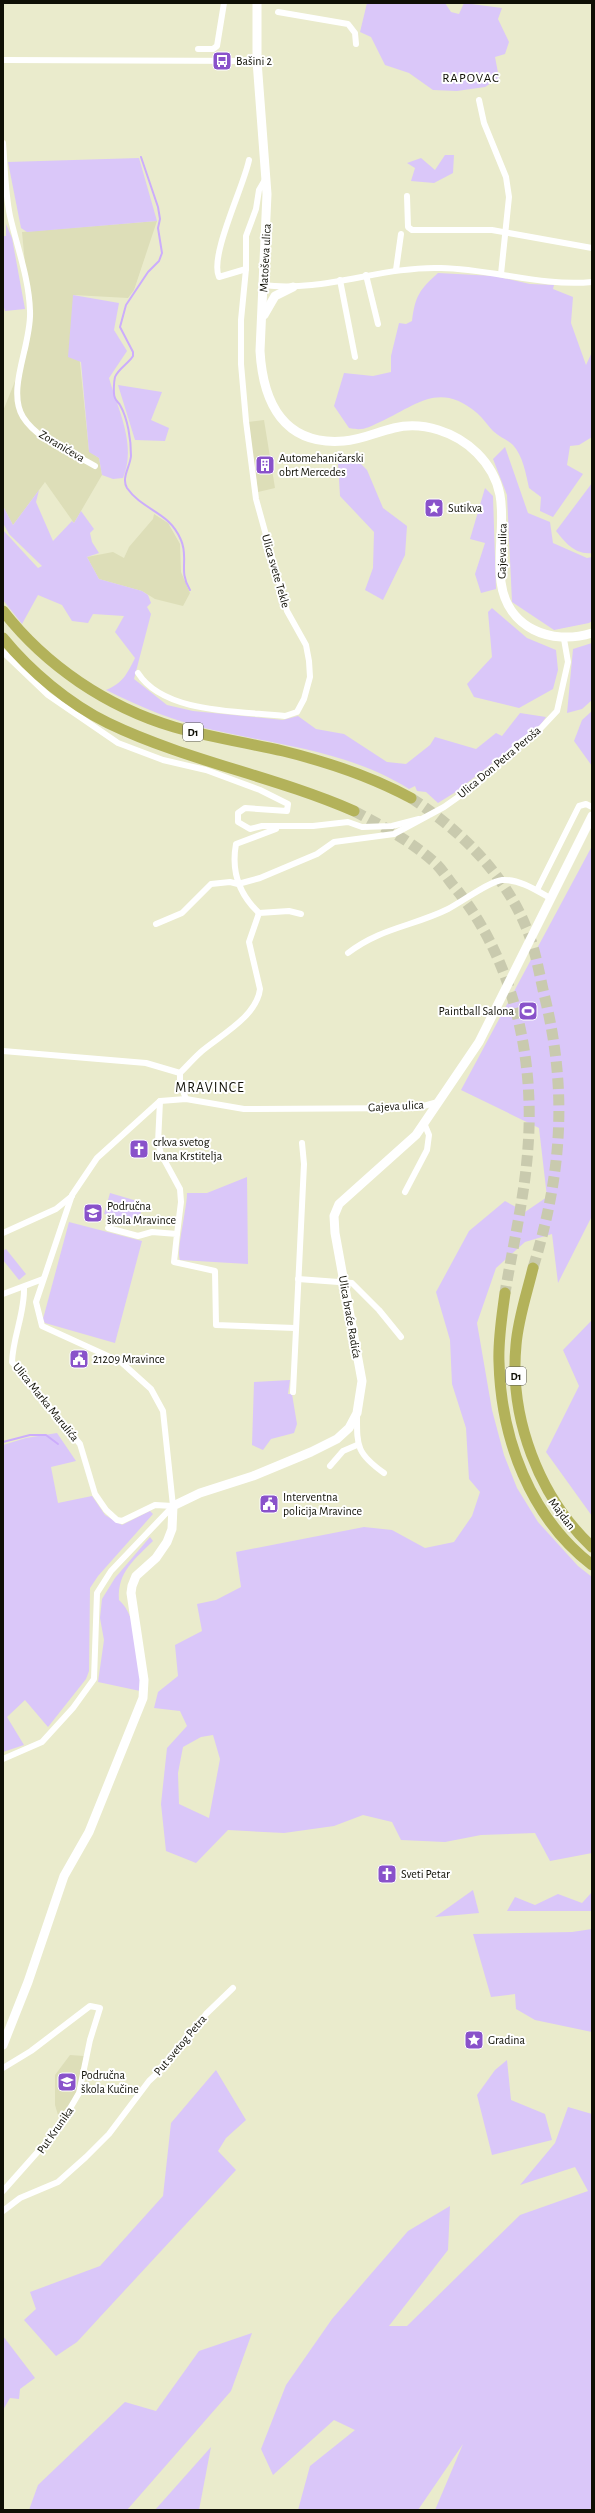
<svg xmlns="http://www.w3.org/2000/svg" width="595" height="2513" viewBox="0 0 595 2513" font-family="'Alegreya Sans',sans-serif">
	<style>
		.built { fill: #dddeb8 }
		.green { fill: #dac7f9; fill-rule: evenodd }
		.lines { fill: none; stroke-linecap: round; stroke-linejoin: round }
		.stream { stroke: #ccadfc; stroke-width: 2 }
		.trunk-tunnel { stroke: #c9caae; stroke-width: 11; stroke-dasharray: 11 5.5; stroke-linecap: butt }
		.minor { stroke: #fff; stroke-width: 6 }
		.secondary { stroke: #fff; stroke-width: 9 }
		.trunk { stroke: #b3b25a; stroke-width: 11 }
		.labels { text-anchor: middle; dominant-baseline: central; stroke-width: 4; stroke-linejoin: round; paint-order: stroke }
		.shield { fill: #fff; stroke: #575750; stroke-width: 1 }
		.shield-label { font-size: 11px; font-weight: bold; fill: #0f0f05 }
		.poi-label { font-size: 12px; fill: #0f0f05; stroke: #fff; text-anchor: start }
		.street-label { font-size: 12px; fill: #0f0f05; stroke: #fff }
		.neighbourhood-label { font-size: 13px; letter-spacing: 1px; fill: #0f0f05; stroke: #fff }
		.quarter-label { font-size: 14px; letter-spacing: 1px; fill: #0f0f05; stroke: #fff }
	</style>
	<rect width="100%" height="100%" fill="#eaebcc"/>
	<!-- built -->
	<g class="built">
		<path d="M157,221L134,290L128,298L73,295L89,451L99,458L102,475L74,523L45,482L13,525L3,506V411L28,349L31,326L22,232Z"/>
		<path d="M264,420L275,488L258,492L248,422Z"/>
		<path d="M154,514L168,523L180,544L181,572L190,593L183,606L155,599L142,591L99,579L87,557L113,552L124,558L129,547L153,519Z"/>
		<path d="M70,2055L84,2056L78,2089L62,2119L58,2115L55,2105V2075Z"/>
	</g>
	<!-- green -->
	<g class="green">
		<path d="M367,3H445L451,12L459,14L464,3L502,8L498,19L509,42L505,54L495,57L499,78L485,87L457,91L433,90L409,73L385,65L371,37L360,32Z"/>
		<path d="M445,155H454L453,173L434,183L411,181L415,168L407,163L421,158L435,170Z"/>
		<path d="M139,158L157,221L27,232L21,228L8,162Z"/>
		<path d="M6,224L12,238L25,309L5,311L3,304V236H6Z"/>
		<path d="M438,273L494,276L530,284L554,285L553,289L573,297L571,323L586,365L592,352V437L579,445L570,446L567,465L583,474L553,517L540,511L541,497L529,488C526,474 523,456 513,445C508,440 499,437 493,431C488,426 483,418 477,413C439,381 417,405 380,422C367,428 363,431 349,428L334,406L344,373L373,376L391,372V356L399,323L406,324L412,321C415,296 420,289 438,273Z"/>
		<path d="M73,295L119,303L114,330L127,351L109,378C118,410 137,445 123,478L113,479L102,475L99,458L89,452L81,362L68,357Z"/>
		<path d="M118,385L162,392L151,420L169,428L165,441L135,440Z"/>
		<path d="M505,447L528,513L550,522L553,543L587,558L592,557V621L589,623L554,630L512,602L507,495L493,459Z"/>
		<path d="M351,454L367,470L383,508L407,526L405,555L383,600L365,590L373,568L374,532L340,496L338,463Z"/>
		<path d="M592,483V553C575,555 566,543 556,531Z"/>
		<path d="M485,488L493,496L496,589L481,593L475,574L485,543L470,539Z"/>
		<path d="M39,490L36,502L53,541L72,521L74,523L81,511L94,529L90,533L92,542L99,553L87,557L99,579L142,591L148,595L151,603L147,607L151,614L134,679L167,705L193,711L283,720L298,716L316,729L344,734L387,762L406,764L430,745L435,737L476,749L496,733L502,736L520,713L546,717L539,727L454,793L438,803L426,792L417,791L415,786L409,789C351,752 279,745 213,730C176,722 140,707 106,690C123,683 127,674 135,658L115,632L124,616L93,614L88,623L72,621L62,605L38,595L22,624L3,600V530L38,568L42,566L9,534L3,523V506L13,525Z"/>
		<path d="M492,608L527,638L556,650L558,670L553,689L519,708L474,697L467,684L492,657L488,612Z"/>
		<path d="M592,643V700L582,709L567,713L573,649Z"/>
		<path d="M592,711V766L574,741L582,720Z"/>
		<path d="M592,846V1216L558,1283L552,1234L525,1242L496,1268L477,1323L492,1410L504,1455L517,1488L538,1522L578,1566L592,1577V1853L550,1861L535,1833L481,1835L445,1842L401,1840L392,1822L363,1815L334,1826L284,1833L228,1830L196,1863L166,1851L161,1804L167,1748L187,1726L180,1711L154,1708L158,1692L178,1676L175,1645L202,1631L197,1604L216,1600L241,1587L236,1552L364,1527L392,1530L425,1548L454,1542L472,1516L480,1492L469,1479L466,1428L452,1384L450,1340L436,1292L469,1231L505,1201L525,1212L547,1197L539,1128L461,1090ZM213,1735L220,1759L209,1818L179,1804L178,1773L183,1747L201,1737Z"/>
		<path d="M247,1177L248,1264L180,1260C176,1250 187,1209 187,1193H207Z"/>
		<path d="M110,1193L144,1203L138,1221L104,1214Z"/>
		<path d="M69,1222L142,1241L115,1343L45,1323L43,1319Z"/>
		<path d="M6,1249L26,1274L19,1280L3,1260V1251Z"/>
		<path d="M592,1320V1516L546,1452L579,1386L563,1350Z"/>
		<path d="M290,1380L288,1394H292L297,1424L294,1433L271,1439L263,1450L252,1445L254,1382Z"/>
		<path d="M57,1433L76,1461L51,1467L58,1503L92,1496L105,1515L122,1525L150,1511L153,1514L98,1576L90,1588L89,1671L86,1679L48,1727L25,1700L7,1717L24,1745L3,1752V1445L26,1438Z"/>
		<path d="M150,1537L153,1541C135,1559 117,1572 119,1600C138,1616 141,1667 140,1691L98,1682L104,1640L100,1618L102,1599L115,1578Z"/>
		<path d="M473,1890L479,1913L435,1917Z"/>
		<path d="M592,1892V1911H507L515,1897L535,1905L558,1894L582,1903Z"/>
		<path d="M592,1929V2032L535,2020L516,2009L515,1994L491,1997L473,1934L572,1932Z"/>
		<path d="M507,2060L511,2100L545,2114L552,2140L492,2155L477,2095L495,2070Z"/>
		<path d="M216,2070L246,2120L226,2138L218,2151L236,2170L100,2317L77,2342L56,2356L24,2320L36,2309L30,2292L100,2266L163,2196L171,2123Z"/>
		<path d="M568,2107L592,2114V2510H435L463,2444L418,2510H298L310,2466L355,2430L334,2420L273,2475L261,2449L286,2385L332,2319L408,2231L450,2206L448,2250L389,2326H407L520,2215L588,2191L575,2167L520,2185L555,2143Z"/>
		<path d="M252,2333L231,2391L127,2510H29L38,2485L125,2402L156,2411L199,2351Z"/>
		<path d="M3,2336L35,2378L20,2389L19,2399L10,2398L3,2410Z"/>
		<path d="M211,2447L199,2510H155Z"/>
	</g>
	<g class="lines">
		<!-- stream -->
		<g class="stream">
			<path d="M141,157L158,207L160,219L158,228L162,253L159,261L148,272L126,305L120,327L133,352V356C129,363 118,369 115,377C114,381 113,394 115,398C116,401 119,403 120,405C128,419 131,440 131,456C130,467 121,478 127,488C143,511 169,511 181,540C189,558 178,571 190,590"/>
			<path d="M3,1442L30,1435H46L58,1444"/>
		</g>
		<!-- trunk-tunnel -->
		<g class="trunk-tunnel">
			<path d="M411,798C459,829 504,873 526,927C535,948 539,972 544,994C568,1090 562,1174 533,1268"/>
			<path d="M354,811C382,826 409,840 433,861C440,867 446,876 452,884C512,955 535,1055 528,1147C525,1195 513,1245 505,1293"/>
		</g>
		<!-- minor -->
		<g class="minor">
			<path d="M278,12L348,24L355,33L356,44"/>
			<path d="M198,49H213L217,46L224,3"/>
			<path d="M3,60L257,61"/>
			<path d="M479,100L484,123L506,177L509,197L501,274"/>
			<path d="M3,143C5,167 5,192 10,216C17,247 29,278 30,311C32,344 6,389 23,417C38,441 72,452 95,466"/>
			<path d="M407,196L408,227L412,230H492L592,248"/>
			<path d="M246,269L219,277C209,256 244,186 249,160"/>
			<path d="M396,270L401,234"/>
			<path d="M366,275L378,324"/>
			<path d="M340,280L355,357"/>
			<path d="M263,285C323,293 381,266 441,268C492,269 542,287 592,282"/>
			<path d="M3,652L48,695L118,743L163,760L206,770L260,790L288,804L287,811L245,808L238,813V822L250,829L262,826H313L348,822L362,827L392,826L419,819"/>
			<path d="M138,673C164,714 241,711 285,716L297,712L304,699L310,677L309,661L306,645L287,611L256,499L246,421L241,364V320L246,269V236L256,209L259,190L266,178"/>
			<path d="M537,890L579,806L586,804L592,807"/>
			<path d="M259,913C239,894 231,871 236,844L276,829"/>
			<path d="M156,924L182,913L211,884L230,882L238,884L260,878L317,854L334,842L394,834L444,807L478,783L522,741L541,728L557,711L568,662L564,639"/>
			<path d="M348,953C380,928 414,926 448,909C460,903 490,881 502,880C519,879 536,890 550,898"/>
			<path d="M3,1051L146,1063L180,1073C187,1066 194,1058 202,1051C221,1035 257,1016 260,989L249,942L259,913L289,911L301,914"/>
			<path d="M180,1073V1083L186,1099"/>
			<path d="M160,1101L158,1143L161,1154L180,1189L181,1202L177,1234"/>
			<path d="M405,1192L427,1150L429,1135L424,1123"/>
			<path d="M108,1228L138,1236L152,1232L177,1234L174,1262L215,1271L216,1325L295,1328"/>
			<path d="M3,1233L56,1209L72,1196"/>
			<path d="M298,1279L352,1283L379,1310L401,1337"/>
			<path d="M24,1287C25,1313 13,1336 12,1362L80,1444L95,1494L106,1510L117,1520L122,1521L155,1505L173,1506"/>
			<path d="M3,1294L43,1279"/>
			<path d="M293,1392L304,1164L302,1143"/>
			<path d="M357,1414C357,1446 356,1453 384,1473"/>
			<path d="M330,1466L343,1451L357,1445"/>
			<path d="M173,1506L163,1411L151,1389L121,1362L42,1326L36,1302L72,1195L97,1158L160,1101L186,1099L244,1109L416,1108L438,1102"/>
			<path d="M3,1759L42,1742L73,1708L94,1679L97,1593L111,1571L173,1506"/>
			<path d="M3,2068L31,2051L90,2006L100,2008L90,2040L79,2093L58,2129L3,2191"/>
			<path d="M3,2211L20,2198L58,2182L86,2157L109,2134L149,2081L165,2066L206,2014L233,1988"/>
		</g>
		<!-- secondary -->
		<g class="secondary">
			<path d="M257,3V61L267,194L260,351C263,403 284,446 344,441C361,440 377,432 394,428C423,421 456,432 477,453C517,493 495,534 501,582C507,628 551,646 592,633"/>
			<path d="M264,315L275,296L293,287"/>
			<path d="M3,2045L28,1982L64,1876L89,1832L143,1698L144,1680L131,1593L132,1586L136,1576L156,1558L167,1542L172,1529L173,1506L200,1493L253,1476L311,1452L337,1439L349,1428L357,1413L362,1381L335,1233L334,1216L339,1204L416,1135L479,1042L592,816"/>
		</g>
		<!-- trunk -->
		<g class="trunk">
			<path d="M3,611C46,666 107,707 174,727C210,737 247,743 283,751C328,762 370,776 411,798"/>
			<path d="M3,638C30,671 69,704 108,723C187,761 274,776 354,811"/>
			<path d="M533,1268C527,1293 518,1319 516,1345C509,1418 539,1497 592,1547"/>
			<path d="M505,1293C502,1316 498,1339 499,1362C501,1439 530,1517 592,1565"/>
		</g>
	</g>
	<!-- icons -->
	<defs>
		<symbol id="bus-square" viewBox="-11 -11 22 22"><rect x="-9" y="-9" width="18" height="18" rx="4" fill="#8952ca" stroke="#fff"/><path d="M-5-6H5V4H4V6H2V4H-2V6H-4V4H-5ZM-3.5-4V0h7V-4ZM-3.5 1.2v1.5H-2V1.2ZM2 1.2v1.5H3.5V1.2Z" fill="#fff"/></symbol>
		<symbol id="building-square" viewBox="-11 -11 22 22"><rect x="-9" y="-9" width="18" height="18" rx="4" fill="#8952ca" stroke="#fff"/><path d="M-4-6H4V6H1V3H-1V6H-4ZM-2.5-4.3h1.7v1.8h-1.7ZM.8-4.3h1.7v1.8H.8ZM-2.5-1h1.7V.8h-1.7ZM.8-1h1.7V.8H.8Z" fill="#fff"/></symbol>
		<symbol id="sight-square" viewBox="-11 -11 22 22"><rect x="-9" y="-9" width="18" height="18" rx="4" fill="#8952ca" stroke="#fff"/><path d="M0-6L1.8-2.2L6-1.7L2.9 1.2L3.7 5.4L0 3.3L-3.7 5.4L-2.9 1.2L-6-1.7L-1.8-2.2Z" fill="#fff"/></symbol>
		<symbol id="stadium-square" viewBox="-11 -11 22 22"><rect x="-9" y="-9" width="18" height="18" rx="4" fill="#8952ca" stroke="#fff"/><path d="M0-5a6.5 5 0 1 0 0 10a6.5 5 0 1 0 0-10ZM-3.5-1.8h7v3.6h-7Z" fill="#fff"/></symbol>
		<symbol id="church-square" viewBox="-11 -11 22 22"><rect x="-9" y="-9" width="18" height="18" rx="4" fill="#8952ca" stroke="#fff"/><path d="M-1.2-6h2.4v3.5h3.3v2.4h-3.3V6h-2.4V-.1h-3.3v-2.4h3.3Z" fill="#fff"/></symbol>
		<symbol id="school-square" viewBox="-11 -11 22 22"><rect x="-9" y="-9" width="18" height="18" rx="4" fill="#8952ca" stroke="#fff"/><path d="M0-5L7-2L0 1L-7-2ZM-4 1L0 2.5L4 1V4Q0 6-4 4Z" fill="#fff"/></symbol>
		<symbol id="civic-square" viewBox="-11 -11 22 22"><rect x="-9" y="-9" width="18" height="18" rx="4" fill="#8952ca" stroke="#fff"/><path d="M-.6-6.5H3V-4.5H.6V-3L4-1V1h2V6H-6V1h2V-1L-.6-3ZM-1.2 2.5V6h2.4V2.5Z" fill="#fff"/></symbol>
	</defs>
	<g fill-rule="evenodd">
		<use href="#bus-square" x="211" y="50" width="22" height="22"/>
		<use href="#building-square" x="254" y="454" width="22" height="22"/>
		<use href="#sight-square" x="423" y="497" width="22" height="22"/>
		<use href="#stadium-square" x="517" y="1000" width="22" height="22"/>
		<use href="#church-square" x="128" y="1138" width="22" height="22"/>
		<use href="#school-square" x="82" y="1202" width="22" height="22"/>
		<use href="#civic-square" x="68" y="1348" width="22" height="22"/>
		<use href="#civic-square" x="258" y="1493" width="22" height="22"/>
		<use href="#church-square" x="376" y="1863" width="22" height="22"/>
		<use href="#sight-square" x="463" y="2029" width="22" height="22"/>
		<use href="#school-square" x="56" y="2071" width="22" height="22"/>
	</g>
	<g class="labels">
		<!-- shield labels -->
		<g class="shield">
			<rect x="183" y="723" width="20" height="18" rx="3"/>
			<rect x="506" y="1367" width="20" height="18" rx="3"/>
		</g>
		<g class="shield-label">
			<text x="193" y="732">D1</text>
			<text x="516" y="1376">D1</text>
		</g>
		<!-- poi labels -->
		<g class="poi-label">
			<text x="236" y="61">Bašini 2</text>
			<text x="279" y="458">Automehaničarski<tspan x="279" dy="14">obrt Mercedes</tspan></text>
			<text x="448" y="508">Sutikva</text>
			<text x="514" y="1011" text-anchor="end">Paintball Salona</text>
			<text x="153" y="1142">crkva svetog<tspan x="153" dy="14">Ivana Krstitelja</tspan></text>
			<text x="107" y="1206">Područna<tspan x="107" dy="14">škola Mravince</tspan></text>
			<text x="93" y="1359">21209 Mravince</text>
			<text x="283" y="1497">Interventna<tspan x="283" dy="14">policija Mravince</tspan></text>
			<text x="401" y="1874">Sveti Petar</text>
			<text x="488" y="2040">Gradina</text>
			<text x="81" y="2075">Područna<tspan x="81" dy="14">škola Kučine</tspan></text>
		</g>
		<!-- street labels -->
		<g class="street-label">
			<text transform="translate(265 258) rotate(-87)">Matoševa ulica</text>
			<text transform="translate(62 446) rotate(31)">Zoranićeva</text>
			<text transform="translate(502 551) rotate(-89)">Gajeva ulica</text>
			<text transform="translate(276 571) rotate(74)">Ulica svete Tekle</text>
			<text transform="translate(499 762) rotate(-40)">Ulica Don Petra Peroša</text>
			<text transform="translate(396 1106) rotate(-3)">Gajeva ulica</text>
			<text transform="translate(350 1317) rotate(80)">Ulica braće Radića</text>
			<text transform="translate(46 1402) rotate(51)">Ulica Marka Marulića</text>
			<text transform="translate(562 1514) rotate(53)">Majdan</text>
			<text transform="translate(180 2045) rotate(-50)">Put svetog Petra</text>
			<text transform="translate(55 2130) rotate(-55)">Put Krunika</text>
		</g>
		<!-- neighbourhood labels -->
		<g class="neighbourhood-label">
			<text x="471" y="78">RAPOVAC</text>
		</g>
		<!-- quarter labels -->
		<g class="quarter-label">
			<text x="210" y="1088">MRAVINCE</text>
		</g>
	</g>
	<!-- border -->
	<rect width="595" height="2513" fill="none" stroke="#0f0f05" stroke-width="8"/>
</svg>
